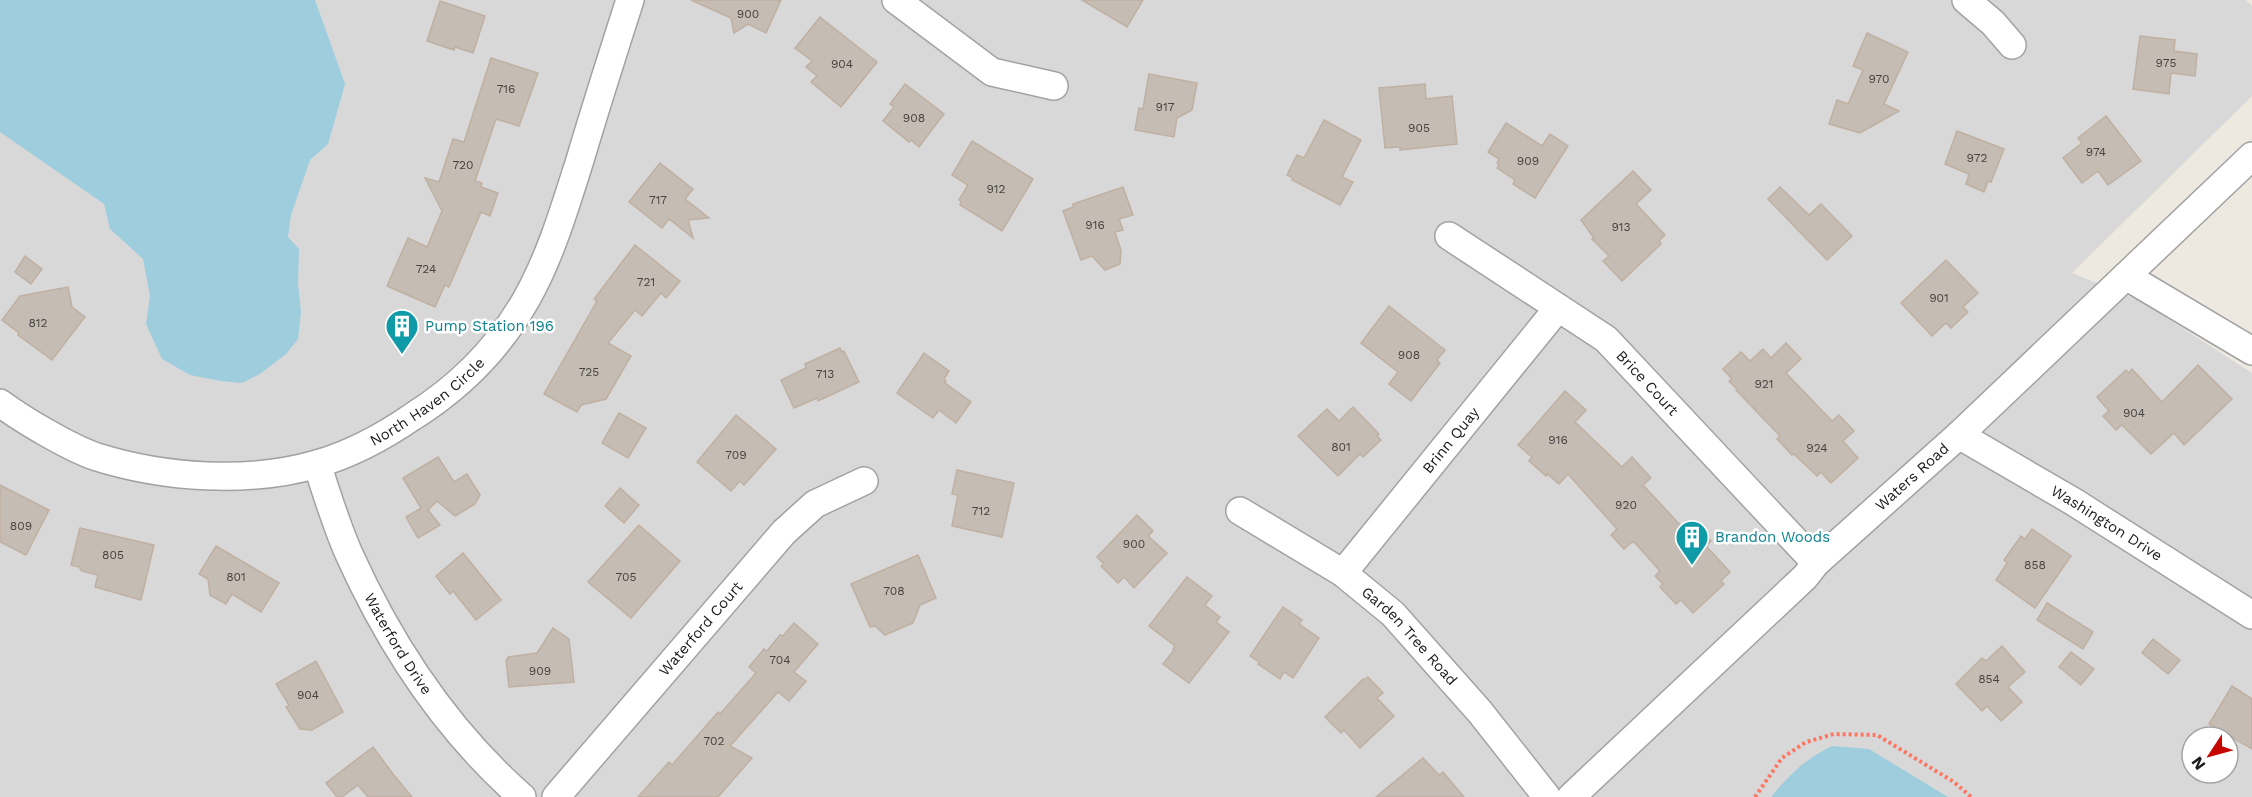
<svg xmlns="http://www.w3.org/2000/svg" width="2252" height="797" viewBox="0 0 2252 797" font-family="'Work Sans',sans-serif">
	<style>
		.residential { fill: #d9d8d8; fill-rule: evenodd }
		.water { fill: #9ecddd }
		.building { fill: #c5bcb3; stroke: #bfb0a2; stroke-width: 1.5 }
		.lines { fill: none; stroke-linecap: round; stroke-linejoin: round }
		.minor-casing { stroke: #a2a2a2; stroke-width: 30 }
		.path { stroke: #fe7660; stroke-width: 4; stroke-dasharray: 3 3; stroke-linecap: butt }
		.minor { stroke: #fff; stroke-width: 27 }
		.labels { text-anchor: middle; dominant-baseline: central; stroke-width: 5; stroke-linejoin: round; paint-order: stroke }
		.number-label { font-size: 12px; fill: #464341 }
		.culture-label { font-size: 15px; fill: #0d838f; stroke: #fff; text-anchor: start }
		.street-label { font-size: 15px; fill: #1b1b1b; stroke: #fff }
	</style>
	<rect width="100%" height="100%" fill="#ede9e0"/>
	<!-- residential -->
	<path class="residential" d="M0,0H2246L2252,6V96L2072,273L2139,300L2252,373V797H0ZM2192,737H2228V773H2192Z"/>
	<!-- water -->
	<g class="water">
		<path d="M0,0H315L345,84L328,144L310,160L291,215L288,237L299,249L298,284L301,312L298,339L286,354L260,374L242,383L221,381L190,375L162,359L146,324L150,296L143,259L110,229L104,204L0,132Z"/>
		<path d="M1832,746L1869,749L1948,797H1771C1791,773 1804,760 1832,746Z"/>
	</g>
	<!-- building -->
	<g class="building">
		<path d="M691,0H781L766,33L748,24L734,33L731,18Z"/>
		<path d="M1082,0H1143L1127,27Z"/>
		<path d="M440,1L485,16L473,53L455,47L454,50L427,41Z"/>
		<path d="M820,17L877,62L841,107L811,82L817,76L806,67L812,61L795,48Z"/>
		<path d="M1867,33L1908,52L1884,104L1899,111L1860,133L1829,124L1837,100L1848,104L1863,70L1853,66Z"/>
		<path d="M2140,36L2175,40L2174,51L2197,54L2195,76L2171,73L2169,94L2133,89Z"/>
		<path d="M491,58L538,73L519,126L496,119L475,181L482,183L481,187L498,193L490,216L481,212L449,287L445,285L435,307L387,286L408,238L427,247L442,211L425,178L439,182L453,139L464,142Z"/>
		<path d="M1149,74L1197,83L1192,110L1177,118L1174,137L1135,130L1139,108L1143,109Z"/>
		<path d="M905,84L944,114L919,147L911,140L909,142L883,121L894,107L890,104Z"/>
		<path d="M1425,84L1426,99L1452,96L1457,144L1400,150V147L1385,148L1379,88Z"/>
		<path d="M2106,116L2141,161L2108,185L2098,171L2082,183L2063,158L2082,143L2078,138Z"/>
		<path d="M1324,120L1361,140L1342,177L1353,182L1340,205L1292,180L1293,178L1287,175L1297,155L1304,158Z"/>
		<path d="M1506,123L1542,146L1550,134L1568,146L1535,198L1513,184L1515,180L1497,168L1499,165L1497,163L1499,159L1488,152Z"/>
		<path d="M1957,131L2004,149L1991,182L1988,181L1984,192L1966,184L1969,174L1945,164Z"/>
		<path d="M972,141L1033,179L1002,231L960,205L961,202L959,200L968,185L952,175Z"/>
		<path d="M660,163L693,189L685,199L709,218L688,220L693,238L669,219L662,228L629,202Z"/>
		<path d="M1633,171L1651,190L1636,204L1665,235L1659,241L1661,244L1622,281L1603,261L1609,256L1592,239L1594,238L1581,220Z"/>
		<path d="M1123,187L1133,215L1119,219L1123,230L1115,232L1121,250L1120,264L1105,270L1092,256L1081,260L1063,211L1073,207V204Z"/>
		<path d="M1780,187L1809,215L1821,204L1852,236L1827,260L1768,199Z"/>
		<path d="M635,245L680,281L666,298L661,293L642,316L635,310L608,343L631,356L606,399L581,405L577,412L544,394L597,301L594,299Z"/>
		<path d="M25,256L42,269L31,284L15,272Z"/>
		<path d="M1946,260L1978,293L1963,307L1968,312L1951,328L1946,323L1932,336L1901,303Z"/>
		<path d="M68,287L72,307L85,317L52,360L18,335L19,333L2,320L20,296Z"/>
		<path d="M1389,306L1445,350L1437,360L1440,363L1411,401L1389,384L1398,372L1361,343Z"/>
		<path d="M1786,343L1801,359L1786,373L1832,421L1839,415L1854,431L1843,441L1858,458L1831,483L1821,472L1817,476L1794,454L1792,455L1777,439L1780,436L1736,390L1737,389L1729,381L1732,379L1723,369L1741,352L1750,361L1763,349L1771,358Z"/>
		<path d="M840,348L842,352L844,351L859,382L818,401L817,398L794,408L781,380L806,368L805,364Z"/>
		<path d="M924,353L949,371L944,379L946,381L945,383L971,402L956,423L939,410L933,418L897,393Z"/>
		<path d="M2198,365L2232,399L2184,445L2174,433L2151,454L2122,425L2116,430L2103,416L2109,411L2097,397L2126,370L2129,373L2132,369L2162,402Z"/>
		<path d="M1565,391L1586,410L1575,422L1622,467L1632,457L1651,478L1643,485L1683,528L1691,521L1711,541L1706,546L1730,572L1721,581L1724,584L1693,613L1681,600L1676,604L1660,587L1663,584L1655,576L1660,571L1635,543L1632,542L1624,549L1611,535L1617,529L1568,474L1559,484L1547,474L1546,476L1529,461L1532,457L1518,445Z"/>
		<path d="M1353,407L1379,434L1377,436L1381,440L1363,457L1360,454L1338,476L1298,436L1327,409L1339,421Z"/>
		<path d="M619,413L646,428L628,458L602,443Z"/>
		<path d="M736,415L776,449L744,485L740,481L731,491L697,462Z"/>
		<path d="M438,457L454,482L467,474L480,495L475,504L455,516L437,501L428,510L440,525L418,538L406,517L421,508L403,478Z"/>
		<path d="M957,470L1014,483L1002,537L952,526L958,495L952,494Z"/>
		<path d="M0,485L49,510L26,555L0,542Z"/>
		<path d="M620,488L639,505L624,523L605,506Z"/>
		<path d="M1137,515L1153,531L1148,536L1167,553L1134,588L1124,577L1118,583L1101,566L1104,564L1097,557Z"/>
		<path d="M639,525L680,561L631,618L588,582Z"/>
		<path d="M80,528L154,545L141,600L95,587L98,575L82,571L79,567L71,565Z"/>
		<path d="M2032,529L2071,556L2035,608L1996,580L2007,563L2004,560L2021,536L2025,539Z"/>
		<path d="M216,546L279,583L261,612L232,594L226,604L210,595L208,579L199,574Z"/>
		<path d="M463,553L501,600L476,620L453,591L450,594L436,576Z"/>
		<path d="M918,555L936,598L920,605L913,623L885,635L875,626L870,627L851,584Z"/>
		<path d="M1187,577L1212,596L1205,605L1220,617L1216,622L1229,632L1189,683L1163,664L1174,650L1173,649L1175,646L1149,626Z"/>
		<path d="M2047,603L2093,632L2083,649L2037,620Z"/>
		<path d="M1283,607L1302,620L1299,624L1319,638L1293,678L1284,672L1280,679L1258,664L1259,662L1250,656Z"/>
		<path d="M794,623L818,644L794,672L806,681L789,701L778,692L730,746L752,758L718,797H638L669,762L672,765L718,712L720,714L756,673L749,667L764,649L767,651L780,635L783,636Z"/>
		<path d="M553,628L569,639L574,682L509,687L506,660L508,659V657L537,653Z"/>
		<path d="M2153,639L2180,660L2168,674L2142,653Z"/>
		<path d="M2002,646L2025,672L2008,687L2022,702L2001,721L1987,706L1982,711L1956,684L1982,658L1986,661Z"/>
		<path d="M2071,652L2094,669L2081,685L2059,667Z"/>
		<path d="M316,661L343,712L312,730L300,729L286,707L289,705L276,684Z"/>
		<path d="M1368,677L1383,693L1377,698L1394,716L1360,748L1344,730L1341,733L1325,717L1363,679L1364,680Z"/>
		<path d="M2232,686L2252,699V749L2209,724Z"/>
		<path d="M373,747L393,774L412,797H368L358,785L342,797H337L326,783Z"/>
		<path d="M1423,758L1439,775L1443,772L1464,797H1376Z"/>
	</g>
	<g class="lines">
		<defs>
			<g id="minor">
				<path d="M896,0L992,72L1054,86"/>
				<path d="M1966,0L1993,23L2012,45"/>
				<path id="s1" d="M1449,236L1606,339L1816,563"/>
				<path d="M2126,276L2252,351"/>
				<path id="s2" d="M0,403C23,420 70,448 97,457C164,478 249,484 317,464C351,454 383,437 412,417C460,387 499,348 527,298C551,255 565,207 580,160C596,106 613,53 630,0"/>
				<path id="s3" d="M1959,435L2074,502L2252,615"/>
				<path id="s4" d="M317,464C327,494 336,525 349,554C390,645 447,731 522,797"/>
				<path id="s5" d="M1240,511L1343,573L1393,614L1480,712L1547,797"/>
				<path id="s6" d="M1343,573L1558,308"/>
				<path id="s7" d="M556,797L784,532L815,504L864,481"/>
				<path id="s8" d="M1571,797L1805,577L1816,563L1959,435L2252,156"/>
			</g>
		</defs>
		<!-- minor casing -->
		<use href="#minor" class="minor-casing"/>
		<!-- path -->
		<path class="path" d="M1755,797L1782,758L1806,742L1834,734L1877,735L1954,782L1971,797"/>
		<!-- minor -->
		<use href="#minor" class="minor"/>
	</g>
	<!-- icons -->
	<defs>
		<symbol id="building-pin" viewBox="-11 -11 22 30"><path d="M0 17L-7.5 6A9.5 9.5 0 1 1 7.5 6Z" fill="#0f9aa8" stroke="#fff"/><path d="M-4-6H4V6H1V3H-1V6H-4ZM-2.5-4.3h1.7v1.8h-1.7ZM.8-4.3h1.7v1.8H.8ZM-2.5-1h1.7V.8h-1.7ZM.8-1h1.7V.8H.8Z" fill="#fff"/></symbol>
	</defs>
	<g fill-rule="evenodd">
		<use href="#building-pin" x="383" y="307" width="38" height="52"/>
		<use href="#building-pin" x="1673" y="518" width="38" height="52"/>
	</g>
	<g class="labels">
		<!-- number labels -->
		<g class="number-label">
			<text x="748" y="14">900</text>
			<text x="2166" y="63">975</text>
			<text x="842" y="64">904</text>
			<text x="1879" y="79">970</text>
			<text x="506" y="89">716</text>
			<text x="1165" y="107">917</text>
			<text x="914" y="118">908</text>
			<text x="1419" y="128">905</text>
			<text x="2096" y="152">974</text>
			<text x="1977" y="158">972</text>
			<text x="1528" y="161">909</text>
			<text x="463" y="165">720</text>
			<text x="996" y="189">912</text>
			<text x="658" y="200">717</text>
			<text x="1095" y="225">916</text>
			<text x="1621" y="227">913</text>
			<text x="426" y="269">724</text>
			<text x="646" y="282">721</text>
			<text x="1939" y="298">901</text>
			<text x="38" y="323">812</text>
			<text x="1409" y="355">908</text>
			<text x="589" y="372">725</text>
			<text x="825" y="374">713</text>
			<text x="1764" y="384">921</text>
			<text x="2134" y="413">904</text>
			<text x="1558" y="440">916</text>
			<text x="1341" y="447">801</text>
			<text x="1817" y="448">924</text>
			<text x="736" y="455">709</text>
			<text x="1626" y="505">920</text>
			<text x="981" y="511">712</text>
			<text x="21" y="526">809</text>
			<text x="1134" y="544">900</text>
			<text x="113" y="555">805</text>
			<text x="2035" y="565">858</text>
			<text x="236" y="577">801</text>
			<text x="626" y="577">705</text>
			<text x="894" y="591">708</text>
			<text x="780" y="660">704</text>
			<text x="540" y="671">909</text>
			<text x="1989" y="679">854</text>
			<text x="308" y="695">904</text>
			<text x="714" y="741">702</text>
		</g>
		<!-- culture labels -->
		<g class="culture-label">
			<text x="425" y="326">Pump Station 196</text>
			<text x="1715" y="537">Brandon Woods</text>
		</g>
		<!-- street labels -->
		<g class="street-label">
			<text stroke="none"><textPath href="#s1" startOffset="248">Brice Court</textPath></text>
			<text stroke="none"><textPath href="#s2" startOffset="462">North Haven Circle</textPath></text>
			<text stroke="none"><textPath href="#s6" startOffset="171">Brinn Quay</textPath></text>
			<text stroke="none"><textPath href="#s8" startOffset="468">Waters Road</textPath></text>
			<text stroke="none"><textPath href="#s3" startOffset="172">Washington Drive</textPath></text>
			<text stroke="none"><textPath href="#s7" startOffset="222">Waterford Court</textPath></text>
			<text stroke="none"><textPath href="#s5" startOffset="212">Garden Tree Road</textPath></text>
			<text stroke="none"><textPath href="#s4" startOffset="198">Waterford Drive</textPath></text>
		</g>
	</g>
	<!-- north arrow -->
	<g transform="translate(2210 755) rotate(234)"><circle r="28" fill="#ffffff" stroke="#a4a4a4" stroke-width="1.5"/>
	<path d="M0-4.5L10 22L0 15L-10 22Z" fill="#c60600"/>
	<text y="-9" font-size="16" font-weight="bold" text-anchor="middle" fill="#1b1b1b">N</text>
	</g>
</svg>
